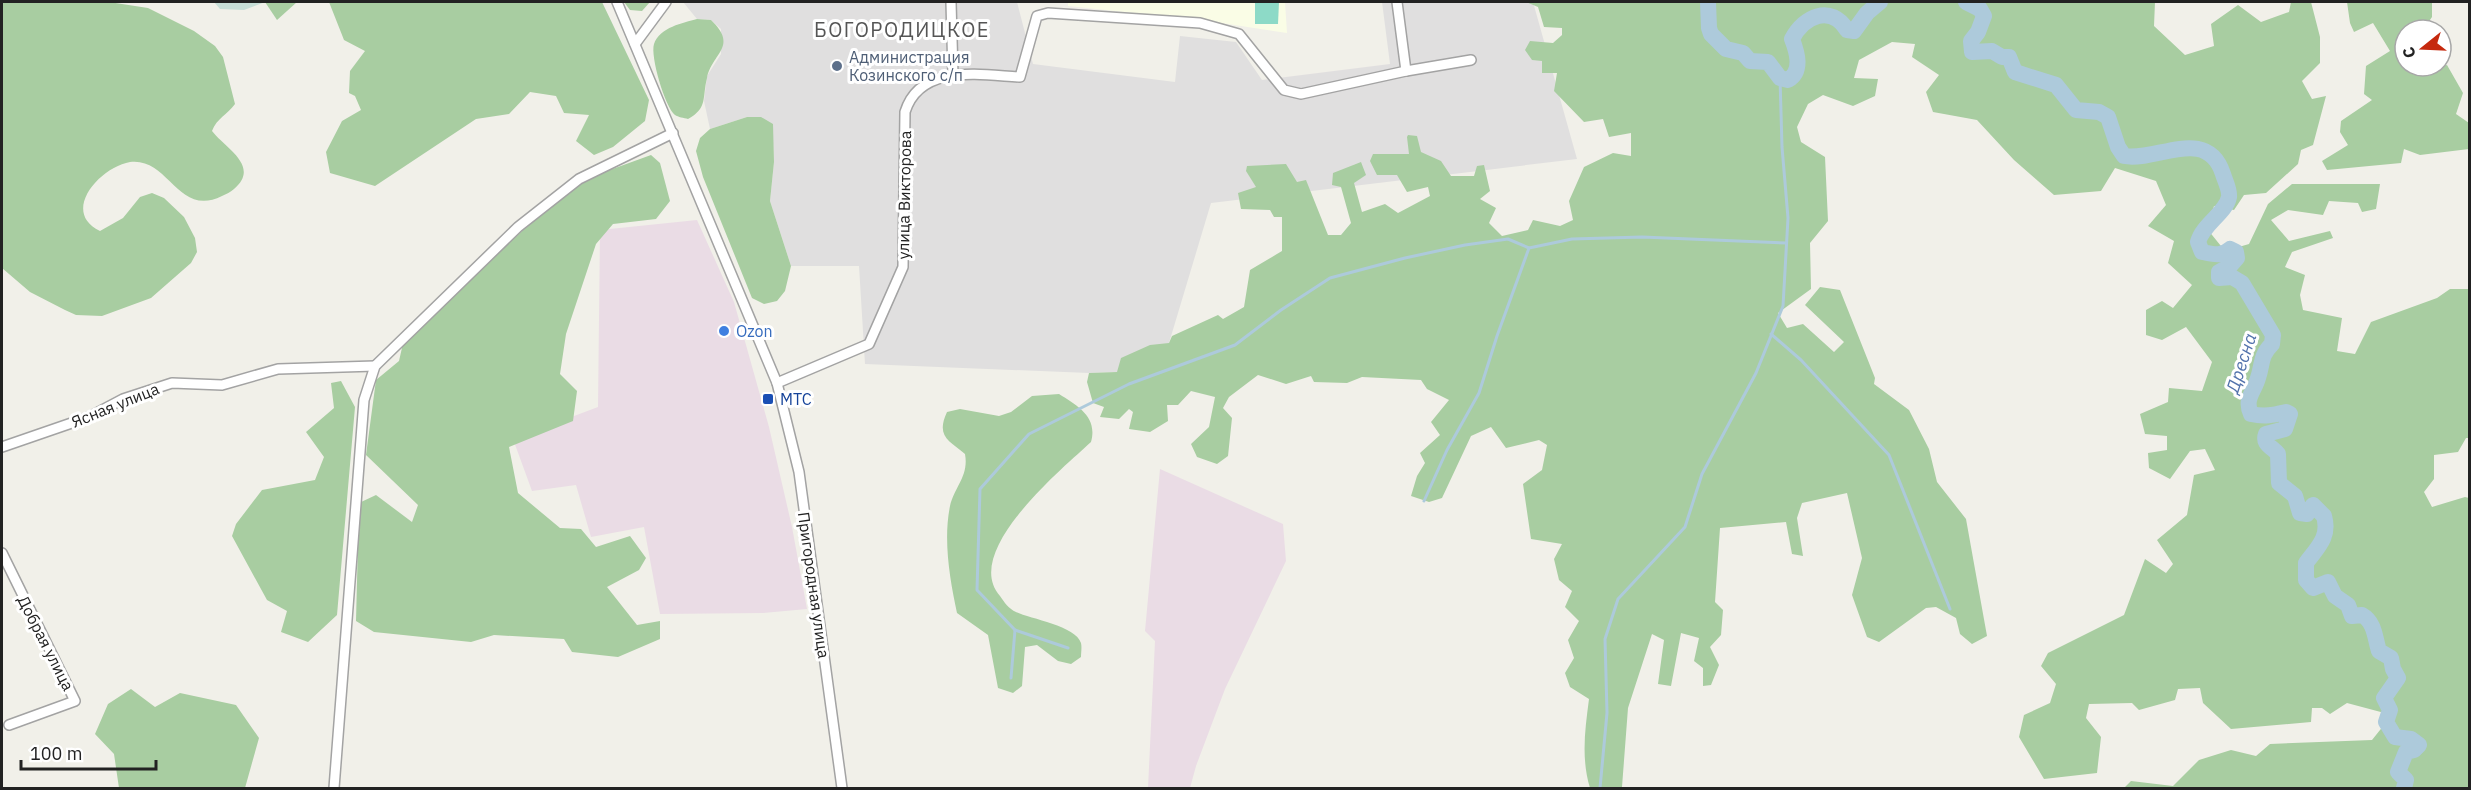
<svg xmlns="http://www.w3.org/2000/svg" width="2471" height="790" viewBox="0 0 2471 790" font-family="'IBM Plex Sans',sans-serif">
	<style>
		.residential { fill: #e0dfdf }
		.industrial { fill: #eadce5 }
		.education { fill: #fafde6 }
		.forest { fill: #a8cda1 }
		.wetland { fill: #c7ded7 }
		.pitch { fill: #8ddac7 }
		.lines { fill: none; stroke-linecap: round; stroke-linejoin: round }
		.stream { stroke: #adcadb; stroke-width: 3 }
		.river { stroke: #adcadb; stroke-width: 16 }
		.minor-casing { stroke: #a3a3a3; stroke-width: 12 }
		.minor { stroke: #fff; stroke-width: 9 }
		.service-dot { fill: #5c6f8a; stroke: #fff; stroke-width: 2 }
		.shop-dot { fill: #3f7fe0; stroke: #fff; stroke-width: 2 }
		.transit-dot { fill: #1a4fb4; stroke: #fff; stroke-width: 2 }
		.labels { text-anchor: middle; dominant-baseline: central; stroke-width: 6; stroke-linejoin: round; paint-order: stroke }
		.service-label { font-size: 16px; fill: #4e5e75; stroke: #fff; text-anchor: start }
		.street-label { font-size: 16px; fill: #222; stroke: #fff }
		.shop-label { font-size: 16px; fill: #366cbe; stroke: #fff; text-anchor: start }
		.transit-label { font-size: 16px; fill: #164399; stroke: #fff; text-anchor: start }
		.water-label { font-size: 18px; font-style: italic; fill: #5373ac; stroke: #fff }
		.quarter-label { font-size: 20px; letter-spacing: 1.5px; fill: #555; stroke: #fff }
	</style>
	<rect width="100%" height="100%" fill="#f1f0e9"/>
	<!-- residential -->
	<path class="residential" d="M683,2H1017L1033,64L1175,82L1180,36L1236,42L1262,80L1390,64L1382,2H1533L1577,159L1211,203L1169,343L1117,372L1089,373L865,364L859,266H791L770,201L774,162L772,124L747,117L710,129L704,101L707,76L721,54V29L711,20L697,19Z"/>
	<!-- industrial -->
	<g class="industrial">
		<path d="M697,220L734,302L769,427L792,527L807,609L763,613L660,614L644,527L591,537L576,485L532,491L513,439L598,407L600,230Z"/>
		<path d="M1160,469L1283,524L1286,561L1225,689L1196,766L1190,788H1148L1155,641L1145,631Z"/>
	</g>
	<!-- education -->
	<path class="education" d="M1068,2H1285L1287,33L1202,20L1068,6Z"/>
	<!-- forest -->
	<g class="forest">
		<path d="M2,2H109L148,8L194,31L215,46L223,57L235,104C227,115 217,118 212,131C225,148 261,166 234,189C231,192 226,194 222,196C178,218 169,157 130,162C100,167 60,212 100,231L123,218L140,197L152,193L164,198L184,217L195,238L197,252L191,263L151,298L102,316L76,315L65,310L30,292L2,268Z"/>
		<path d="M265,2H297L277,20Z"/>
		<path d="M329,2H602L649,100L645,121L613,147L594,155L576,141L589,115L564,113L556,96L530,92L509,114L476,119L375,186L330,173L326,152L342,121L361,110L355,96L349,93L350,71L365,51L344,40Z"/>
		<path d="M624,2H623H650L642,11L630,10Z"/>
		<path d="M1526,2H2155L2154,26L2185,55L2214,46L2211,24L2238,5L2261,22L2289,12L2291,2H2311L2320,37V63L2302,81L2312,99L2326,96L2313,145L2301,150L2298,164L2266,193L2244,195L2234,210L2214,206L2208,230L2225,251L2249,244L2268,204L2292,184H2380L2376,209L2362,212L2358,203L2329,201L2323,215L2288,210L2271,220L2289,241L2330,231L2333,238L2292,252L2285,267L2305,275L2300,295L2303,310L2342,318L2337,351L2355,354L2371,322L2437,298L2450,289H2469V438H2466L2458,452L2434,455V479L2424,492L2432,507L2465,497L2469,498V788H2124L2131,781L2173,786L2199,760L2231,750L2256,756L2270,744L2372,740L2392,715L2347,703L2330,714L2322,708H2312L2311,722L2231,729L2203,703L2200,688L2178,689L2175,700L2139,710L2132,703L2089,704L2086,718L2101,737L2097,773L2044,779L2019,737L2024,715L2050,703L2056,684L2041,666L2048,653L2124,615L2145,559L2166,573L2173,564L2157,540L2187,515L2194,475L2215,470L2205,449L2190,451L2170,479L2149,468L2148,453L2167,450V436L2145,434L2140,414L2168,402L2169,388L2202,391L2212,362L2186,327L2162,340L2146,335V310L2162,301L2173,308L2192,285L2168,263L2174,241L2148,226L2166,205L2156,181L2115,168L2101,191L2054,195L2014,160L1977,120L1933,112L1926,92L1939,75L1912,57L1915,44L1892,42L1859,60L1854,78L1878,79L1875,96L1853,106L1823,95L1808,104L1797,127L1801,142L1825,157L1828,221L1810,243L1811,289L1778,313L1787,328L1803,324L1834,352L1844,342L1805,305L1820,287L1840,290L1875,378L1874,384L1909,410L1929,449L1937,482L1966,519L1987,636L1972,644L1960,634L1956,618L1936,607L1926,608L1879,642L1867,637L1852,595L1862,558L1847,493L1802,503L1797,518L1803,556L1792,554L1786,522L1720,528L1715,602L1723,610L1721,635L1710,647L1719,665L1711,685L1703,686V668L1694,661L1699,638L1681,633L1671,686L1658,684L1664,640L1652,634L1628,708L1622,787L1590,788C1581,758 1585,730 1589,699L1570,687L1565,673L1574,658L1568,640L1579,621L1565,607L1572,591L1559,580L1554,559L1562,544L1531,539L1523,484L1542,470L1547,445L1539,440L1506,448L1491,427L1471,436L1442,498L1429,502L1411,496L1417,476L1425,463L1420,453L1440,435L1431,422L1449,400L1427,389L1421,380L1362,377L1347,383L1314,382L1311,376L1286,384L1258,375L1229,397L1223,408L1232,418L1228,456L1217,464L1197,457L1191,444L1209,427L1215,397L1191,391L1178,405H1167L1168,421L1150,432L1129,429L1133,412L1129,409L1119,419L1100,417L1104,407L1093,403L1087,382L1089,373L1117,372L1121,358L1150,345L1169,343L1172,336L1218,315L1223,319L1244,307L1250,270L1282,251V217H1274L1270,210L1241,209L1238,193L1256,187L1246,171L1247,166L1286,164L1297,182L1306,180L1328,235H1341L1351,223L1341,187L1332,185L1333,173L1361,162L1366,175L1354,183L1362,212L1385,204L1398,213L1430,196L1428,187L1407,192L1397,175H1377L1370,161L1373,154H1409L1407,137L1408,135L1417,136L1421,152L1441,161L1451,176H1474L1477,166L1484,165L1490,191L1480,199L1496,208L1489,223L1502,236L1528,230L1533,220L1560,226L1573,220L1569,201L1584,167L1613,153L1631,156V133L1609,137L1603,119L1584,122L1554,91L1557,73H1542V61L1532,60L1525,50L1530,41L1553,43L1562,35V28L1544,27L1538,7Z"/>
		<path d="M2347,2H2432V17L2423,30H2405V66L2434,68L2447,65L2463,93L2456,114L2469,123V149L2420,155L2404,149L2401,163L2327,170L2322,161L2348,145L2340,132L2341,121L2372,100L2364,94L2366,66L2390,51L2373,23L2354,32L2350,23Z"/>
		<path d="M697,19L711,20C739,47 712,53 707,78C702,98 708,108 688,119C684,118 678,117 675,115C665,107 650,56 654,44C660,27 683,23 697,19Z"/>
		<path d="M747,117H761L773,124L774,162L770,201L791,266L785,291L777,301L764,304L752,298L703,177L696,151L700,138L710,129Z"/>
		<path d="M651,155L660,163L670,201L656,219L613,224L596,244L566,334L560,374L577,391L573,421L509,447L518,493L560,528L581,529L596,547L630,536L646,558L639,570L607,587L637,625L660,621V639L618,657L572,652L564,639L494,635L471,642L374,632L356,621L359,503L376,495L412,522L418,505L366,455L376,380L399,361L404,339L522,231L585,179Z"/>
		<path d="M341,381L355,407L337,615L308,642L281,632L287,611L267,600L232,536L236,524L262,490L315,480L324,457L306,432L334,408L331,383Z"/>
		<path d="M1059,394C1078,406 1098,417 1091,442C1062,469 961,552 1000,596C1004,602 1009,609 1016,612C1031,619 1076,626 1081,643C1082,647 1081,653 1081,657L1071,664L1058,661L1037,645L1025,647L1022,686L1013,693L998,688L988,635L957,613C950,580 943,541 950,506C955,486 969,476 965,454C948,440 936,436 947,412L960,409L999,416L1011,412L1032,396Z"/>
		<path d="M131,689L155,707L180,693L236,705L259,738L245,788H119L114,754L95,734L108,704Z"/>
	</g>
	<!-- wetland -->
	<path class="wetland" d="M214,2H265L244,10L220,9Z"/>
	<!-- pitch -->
	<path class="pitch" d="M1255,2H1279L1278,24H1255Z"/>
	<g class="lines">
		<!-- stream -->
		<g class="stream">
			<path d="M1771,334L1801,360L1889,455L1950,609"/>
			<path d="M1424,501L1447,450L1479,393L1497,336L1529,248L1572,239L1642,237L1786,243"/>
			<path d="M1068,648L1015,630L977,590L980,489L1029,434L1129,384L1235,345L1281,310L1330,278L1405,258L1465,245L1508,239L1529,248"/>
			<path d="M1011,678L1015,630"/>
			<path d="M1600,788L1607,713L1605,639L1618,599L1685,527L1702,474L1756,373L1783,306L1788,218L1782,147L1780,78"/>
		</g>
		<!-- river -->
		<g class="river">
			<path d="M1708,2L1709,28L1711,34L1726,49L1743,53L1750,61L1768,62L1780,78L1788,80C1803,71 1797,52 1792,39C1804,16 1831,4 1847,30L1854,31L1867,13L1880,2"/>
			<path d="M1966,2L1980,9L1984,16L1978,32L1971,41L1972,52L1992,51L2002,57H2009L2015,72L2056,85L2076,110L2099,112L2108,117L2118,147L2124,156C2157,162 2207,125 2223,174C2225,181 2230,190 2229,197C2226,213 2203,224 2198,242L2202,252C2213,254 2221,257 2230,249L2236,252L2237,258L2230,266L2219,272V278L2232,277L2242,283L2273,335L2272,344C2260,356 2263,363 2258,378C2254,392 2244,399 2251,414C2265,417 2273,415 2286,412L2290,414L2285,429L2266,434C2262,445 2273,447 2278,454L2279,483L2295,496L2300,513L2307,514L2313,505L2324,516C2330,537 2318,547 2306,563V580L2313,588L2328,582L2335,596L2348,605L2352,616L2362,615C2375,622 2375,639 2379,651L2391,658L2393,669L2398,678L2384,698L2390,710L2386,722L2395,737L2411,739L2419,745L2414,750L2406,752L2398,772L2406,780L2404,788"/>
		</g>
		<defs>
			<g id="minor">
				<path d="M617,2L777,383L799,472L842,788"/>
				<path d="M951,2L953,75"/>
				<path d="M1397,2L1406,71"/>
				<path d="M635,44L666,2"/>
				<path d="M777,383L869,344L903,267L905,112C920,63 981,75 1020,77L1037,16L1048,13L1200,23L1239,34L1284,90L1301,94L1406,71L1471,60"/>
				<path d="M2,447L89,417L123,399L172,383L222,385L278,369L375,366"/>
				<path d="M2,553L75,701L9,725"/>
				<path d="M334,788L364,400L375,366L518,227L579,179L673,133"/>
			</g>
		</defs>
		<!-- minor casing -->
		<use href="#minor" class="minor-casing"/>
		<!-- minor -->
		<use href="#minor" class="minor"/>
	</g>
	<!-- markers -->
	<circle class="service-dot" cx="837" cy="66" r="6"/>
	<circle class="shop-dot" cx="724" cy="331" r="6"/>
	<rect class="transit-dot" x="762" y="393" width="12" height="12" rx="3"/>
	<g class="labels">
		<!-- service labels -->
		<g class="service-label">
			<text x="849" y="57">Администрация<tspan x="849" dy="18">Козинского с/п</tspan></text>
		</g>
		<!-- street labels -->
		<g class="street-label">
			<text transform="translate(904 195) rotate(-89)">улица Викторова</text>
			<text transform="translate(115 405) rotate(-22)">Ясная улица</text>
			<text transform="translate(814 585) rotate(82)">Пригородная улица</text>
			<text transform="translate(46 643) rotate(63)">Добрая улица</text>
		</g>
		<!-- shop labels -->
		<g class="shop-label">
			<text x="736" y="331">Ozon</text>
		</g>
		<!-- transit labels -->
		<g class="transit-label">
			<text x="780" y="399">МТС</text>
		</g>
		<!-- water labels -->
		<g class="water-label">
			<text transform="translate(2241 363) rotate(-72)">Дресна</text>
		</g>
		<!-- quarter labels -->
		<g class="quarter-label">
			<text x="902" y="29">БОГОРОДИЦКОЕ</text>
		</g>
	</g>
	<!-- border -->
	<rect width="2471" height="790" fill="none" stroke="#222222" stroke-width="6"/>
	<!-- north arrow -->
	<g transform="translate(2423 48) rotate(252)"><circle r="28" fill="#ffffff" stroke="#a7a7a7" stroke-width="1.5"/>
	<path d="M0-4.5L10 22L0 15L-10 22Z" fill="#c5290e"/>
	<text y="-9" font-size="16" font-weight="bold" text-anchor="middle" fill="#222222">С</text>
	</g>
	<!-- scale -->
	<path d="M21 760v9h135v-9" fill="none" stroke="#222222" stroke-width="3"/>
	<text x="30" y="760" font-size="18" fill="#222222" stroke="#ffffff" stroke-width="4.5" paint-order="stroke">100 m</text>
</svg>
